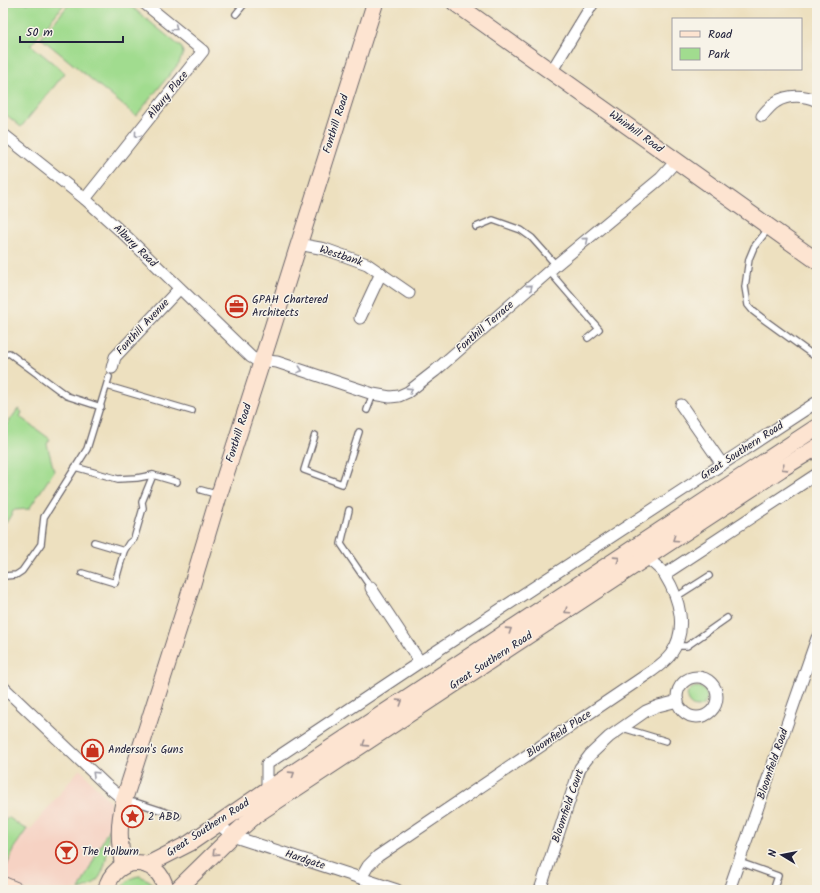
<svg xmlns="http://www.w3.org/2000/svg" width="820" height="893" viewBox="0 0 820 893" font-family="Kalam,sans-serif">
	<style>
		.built { fill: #f6d2c3 }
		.green { fill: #a1dc8f; stroke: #627f65 }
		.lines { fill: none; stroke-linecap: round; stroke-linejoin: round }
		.lane-casing { stroke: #696469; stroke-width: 8 }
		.street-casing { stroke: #696469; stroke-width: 13 }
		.secondary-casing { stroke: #696469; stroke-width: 18 }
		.lane { stroke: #fff; stroke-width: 5.5 }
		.street { stroke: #fff; stroke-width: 11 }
		.secondary { stroke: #fde4d1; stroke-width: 16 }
		.oneway { stroke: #9c9ca7 }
		.oneway2 { stroke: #9a8d8e }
		.labels { text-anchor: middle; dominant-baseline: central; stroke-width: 3; stroke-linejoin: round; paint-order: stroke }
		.street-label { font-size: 11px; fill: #22223b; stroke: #f7f3e8 }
		.poi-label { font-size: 11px; fill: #22223b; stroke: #f7f3e8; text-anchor: start }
	</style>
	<rect width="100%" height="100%" fill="#f7f3e8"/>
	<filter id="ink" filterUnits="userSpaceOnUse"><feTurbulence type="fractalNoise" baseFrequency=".025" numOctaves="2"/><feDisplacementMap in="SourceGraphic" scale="8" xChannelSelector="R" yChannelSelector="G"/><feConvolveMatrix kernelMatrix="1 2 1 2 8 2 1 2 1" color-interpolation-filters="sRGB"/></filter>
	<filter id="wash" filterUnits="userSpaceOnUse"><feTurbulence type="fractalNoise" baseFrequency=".012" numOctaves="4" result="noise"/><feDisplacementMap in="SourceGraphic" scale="16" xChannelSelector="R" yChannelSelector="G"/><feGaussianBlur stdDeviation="0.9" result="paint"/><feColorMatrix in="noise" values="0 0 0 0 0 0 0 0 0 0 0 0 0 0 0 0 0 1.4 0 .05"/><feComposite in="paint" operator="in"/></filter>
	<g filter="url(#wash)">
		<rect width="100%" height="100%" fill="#ede0bf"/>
		<!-- built -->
		<path class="built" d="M80,769L110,802L111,810V818L108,827L81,885L77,890H3V814L22,827L30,830Z"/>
		<!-- green -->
		<g class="green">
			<path d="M3,3H65L31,45L65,73L21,127L3,112Z"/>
			<path d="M70,3H127L182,48L183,53L179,63L136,116L41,38Z"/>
			<path d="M18,409L22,412L20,417L50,439L47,444L54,471L29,509L14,510L6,523L3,521V433L6,428L5,427Z"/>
			<circle cx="697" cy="697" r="10"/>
			<path d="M8,817L22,827L27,829L14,848L6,868L3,867V824Z"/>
			<path d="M109,828C106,851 110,884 79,890Z"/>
			<path d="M140,876L150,881L155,890H122C125,881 131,877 140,876Z"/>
		</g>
	</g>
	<g filter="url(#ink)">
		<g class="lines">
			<defs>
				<g id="lane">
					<path d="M236,14L245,3"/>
					<path d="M476,227L493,220L521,230L532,238L556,265"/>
					<path d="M769,228L754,247L749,259L745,287L748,305L753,311L766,321L817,358"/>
					<path d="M549,271L599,329L588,338"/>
					<path d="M3,355L9,353L67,396L101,407"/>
					<path d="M107,386L192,411"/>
					<path d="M367,410L373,394"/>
					<path d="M315,435L304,470L342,484L359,432"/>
					<path d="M75,467L118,479L137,478L153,475L177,482"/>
					<path d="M201,490L219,495"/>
					<path d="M349,510L341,544L371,588"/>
					<path d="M94,542L124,551"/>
					<path d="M82,573L115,583L124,551L129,543L134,539L143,508L142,502L153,475"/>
					<path d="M3,575L5,576L16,575L22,571L41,544L44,517L87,449L109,377"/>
					<path d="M676,597L709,576"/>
					<path d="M676,646H687L727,618"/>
					<path d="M623,728L666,741"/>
					<path d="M126,801L138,803L178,816"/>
					<path d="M739,862L778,876L774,888"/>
				</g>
				<g id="street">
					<path d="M551,72L593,3"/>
					<path d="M762,116C766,111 771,105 776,102C788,94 805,95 817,101"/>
					<path d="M3,134L85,199L127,237L251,357L256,360L277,362L373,394L390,397L399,396L408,392L435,371L556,265L661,178L676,161"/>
					<path d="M85,199L203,51L144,3"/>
					<path d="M298,244L325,249L367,264L409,293"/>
					<path d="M360,318L381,273"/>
					<path d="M112,368L115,357L179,289"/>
					<path d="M681,405L722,464"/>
					<path d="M665,574L817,474"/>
					<path d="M371,588L420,662"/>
					<circle cx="697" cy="697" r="20"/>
					<path d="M3,687L106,785L124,800"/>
					<path d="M267,790V764L420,662L817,402"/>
					<path d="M218,823L232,836L397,890"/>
					<path d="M361,878L368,866L378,856L652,671C659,666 666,661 671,654C688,630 680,599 665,575C661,569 653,563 647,558"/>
					<path d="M540,890L580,768L590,755L609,737L646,711L658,706L678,701"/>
					<path d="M729,890L817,638"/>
				</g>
				<g id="secondary">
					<path d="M455,3L817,261"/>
					<path d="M147,865L190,843L267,790L817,427"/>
					<path d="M123,866C119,839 118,827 124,800L186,605L219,495L262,361L375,3"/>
					<path d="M3,885L15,890"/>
					<path d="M106,890C114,854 159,854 166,890"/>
					<path d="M177,890L232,836L257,814L781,469L817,447"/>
				</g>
			</defs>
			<!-- lane casing -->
			<use href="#lane" class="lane-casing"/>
			<!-- street casing -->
			<use href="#street" class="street-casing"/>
			<!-- secondary casing -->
			<use href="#secondary" class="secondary-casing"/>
			<!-- lane -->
			<use href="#lane" class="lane"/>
			<!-- street -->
			<use href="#street" class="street"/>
			<!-- secondary -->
			<use href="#secondary" class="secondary"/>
		</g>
		<!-- one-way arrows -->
		<defs><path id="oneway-chevron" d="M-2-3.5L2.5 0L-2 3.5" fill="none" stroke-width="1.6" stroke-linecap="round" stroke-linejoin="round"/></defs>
		<g class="oneway">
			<use href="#oneway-chevron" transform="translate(175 28) rotate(39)"/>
			<use href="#oneway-chevron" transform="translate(137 135) rotate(129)"/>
			<use href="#oneway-chevron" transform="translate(586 240) rotate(-40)"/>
			<use href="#oneway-chevron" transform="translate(530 287) rotate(-41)"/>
			<use href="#oneway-chevron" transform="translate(300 370) rotate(19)"/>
			<use href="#oneway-chevron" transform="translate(410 390) rotate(-33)"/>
			<use href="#oneway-chevron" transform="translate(95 774) rotate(-136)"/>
		</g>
		<g class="oneway2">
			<use href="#oneway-chevron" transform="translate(784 468) rotate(148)"/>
			<use href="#oneway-chevron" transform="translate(675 539) rotate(146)"/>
			<use href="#oneway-chevron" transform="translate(617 559) rotate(-33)"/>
			<use href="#oneway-chevron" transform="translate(567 611) rotate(146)"/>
			<use href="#oneway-chevron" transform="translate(509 630) rotate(-33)"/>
			<use href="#oneway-chevron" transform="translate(400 702) rotate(-33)"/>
			<use href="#oneway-chevron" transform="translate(365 744) rotate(147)"/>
			<use href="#oneway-chevron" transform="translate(292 774) rotate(-33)"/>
			<use href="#oneway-chevron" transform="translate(215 853) rotate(136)"/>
		</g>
	</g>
	<!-- icons -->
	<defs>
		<symbol id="office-ring" viewBox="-11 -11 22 22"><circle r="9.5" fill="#f7f3e8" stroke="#c8321e" stroke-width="1.5"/><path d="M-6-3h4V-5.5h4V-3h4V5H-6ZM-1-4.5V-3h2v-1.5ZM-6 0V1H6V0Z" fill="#c8321e"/></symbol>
		<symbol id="shop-ring" viewBox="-11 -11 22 22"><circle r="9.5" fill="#f7f3e8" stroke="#c8321e" stroke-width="1.5"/><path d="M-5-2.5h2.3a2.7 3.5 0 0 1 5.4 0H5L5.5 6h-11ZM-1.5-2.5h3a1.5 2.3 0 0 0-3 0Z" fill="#c8321e"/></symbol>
		<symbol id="sight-ring" viewBox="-11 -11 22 22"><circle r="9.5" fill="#f7f3e8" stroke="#c8321e" stroke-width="1.5"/><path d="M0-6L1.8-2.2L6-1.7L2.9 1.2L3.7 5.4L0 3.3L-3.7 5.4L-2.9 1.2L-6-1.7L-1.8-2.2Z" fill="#c8321e"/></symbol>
		<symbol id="bar-ring" viewBox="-11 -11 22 22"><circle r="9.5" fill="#f7f3e8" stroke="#c8321e" stroke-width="1.5"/><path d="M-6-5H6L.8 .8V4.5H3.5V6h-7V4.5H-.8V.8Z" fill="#c8321e"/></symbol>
	</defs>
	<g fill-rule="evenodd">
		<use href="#office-ring" x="224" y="294" width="25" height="25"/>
		<use href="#shop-ring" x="80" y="738" width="25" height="25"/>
		<use href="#sight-ring" x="120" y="804" width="25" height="25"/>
		<use href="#bar-ring" x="54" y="840" width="25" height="25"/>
	</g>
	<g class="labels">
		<!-- street labels -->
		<g class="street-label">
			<text transform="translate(168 95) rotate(-51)">Albury Place</text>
			<text transform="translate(336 124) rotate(-72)">Fonthill Road</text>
			<text transform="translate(636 132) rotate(36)">Whinhill Road</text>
			<text transform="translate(135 246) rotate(44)">Albury Road</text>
			<text transform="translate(341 256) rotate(18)">Westbank</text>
			<text transform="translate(143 327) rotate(-47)">Fonthill Avenue</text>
			<text transform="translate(485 327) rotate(-41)">Fonthill Terrace</text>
			<text transform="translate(239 433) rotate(-72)">Fonthill Road</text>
			<text transform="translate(742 451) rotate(-33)">Great Southern Road</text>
			<text transform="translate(491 661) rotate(-33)">Great Southern Road</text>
			<text transform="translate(559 734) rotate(-34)">Bloomfield Place</text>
			<text transform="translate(773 764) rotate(-71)">Bloomfield Road</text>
			<text transform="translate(568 806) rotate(-71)">Bloomfield Court</text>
			<text transform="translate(208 828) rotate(-33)">Great Southern Road</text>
			<text transform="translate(305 860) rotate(18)">Hardgate</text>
		</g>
		<!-- poi labels -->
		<g class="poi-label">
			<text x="252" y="300">GPAH Chartered<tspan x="252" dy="13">Architects</tspan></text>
			<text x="108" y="750">Anderson's Guns</text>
			<text x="148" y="817">2 ABD</text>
			<text x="82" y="852">The Holburn</text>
		</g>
	</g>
	<!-- margin -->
	<rect width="820" height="893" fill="none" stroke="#f7f3e8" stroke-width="16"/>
	<!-- legend -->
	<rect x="672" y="18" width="130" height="52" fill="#f7f3e8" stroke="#a29fa3"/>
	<rect x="680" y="31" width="20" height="6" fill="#fde4d1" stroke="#a29fa3"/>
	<text x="708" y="38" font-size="12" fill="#22223b">Road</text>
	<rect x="680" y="48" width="20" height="12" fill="#a1dc8f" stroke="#a29fa3"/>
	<text x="708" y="58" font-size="12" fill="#22223b">Park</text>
	<!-- north arrow -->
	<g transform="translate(782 855) rotate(280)" stroke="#f7f3e8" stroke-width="3" paint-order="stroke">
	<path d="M0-3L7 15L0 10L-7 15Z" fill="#22223b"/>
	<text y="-6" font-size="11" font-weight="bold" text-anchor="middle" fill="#22223b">N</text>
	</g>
	<!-- scale -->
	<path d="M20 36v6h103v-6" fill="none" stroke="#22223b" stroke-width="2"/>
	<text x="26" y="36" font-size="12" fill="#22223b" stroke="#f7f3e8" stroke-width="3" paint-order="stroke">50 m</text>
</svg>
